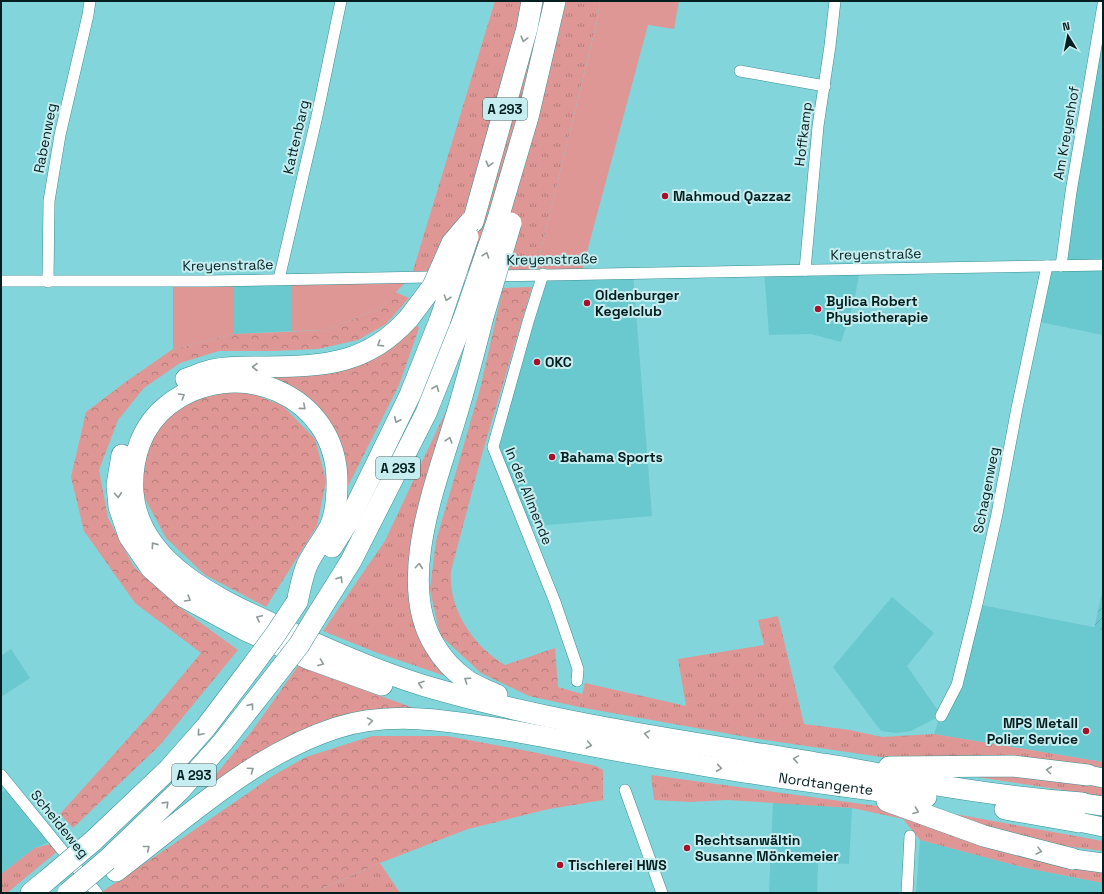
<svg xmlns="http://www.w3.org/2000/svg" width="1104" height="894" viewBox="0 0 1104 894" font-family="'Space Grotesk',sans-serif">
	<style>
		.built { fill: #6ac9ce }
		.industrial { fill: url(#industrial-furrows) }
		.grass { fill: url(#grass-tufts) }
		.forest { fill: url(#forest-crowns) }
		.park { fill: #df9795 }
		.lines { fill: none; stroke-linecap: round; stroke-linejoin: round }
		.minor-casing { stroke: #3a8f94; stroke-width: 12 }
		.trunk-casing { stroke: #3a8f94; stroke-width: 20 }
		.motorway-casing { stroke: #3a8f94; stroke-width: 22 }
		.minor { stroke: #fff; stroke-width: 11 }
		.trunk { stroke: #fff; stroke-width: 19 }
		.motorway { stroke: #fff; stroke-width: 21 }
		.motorway-bridge-casing { stroke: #3a8f94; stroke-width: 22; stroke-linecap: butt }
		.motorway-bridge { stroke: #fff; stroke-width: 21 }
		.oneway { stroke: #8e9a9a }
		.poi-dot { fill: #a70f2a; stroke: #c6eef0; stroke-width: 1.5 }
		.labels { text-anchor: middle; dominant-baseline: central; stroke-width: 4; stroke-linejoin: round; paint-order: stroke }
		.shield { fill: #c6eef0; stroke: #3e5c5e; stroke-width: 1 }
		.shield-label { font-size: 13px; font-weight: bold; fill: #031e1f }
		.street-label { font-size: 14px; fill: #031e1f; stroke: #c6eef0 }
		.poi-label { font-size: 14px; font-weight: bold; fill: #031e1f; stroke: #c6eef0; text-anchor: start }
	</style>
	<defs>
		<pattern id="industrial-furrows" width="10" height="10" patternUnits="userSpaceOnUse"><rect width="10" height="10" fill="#6ac9ce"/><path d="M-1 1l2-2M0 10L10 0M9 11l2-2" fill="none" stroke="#5aacb0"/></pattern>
		<pattern id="grass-tufts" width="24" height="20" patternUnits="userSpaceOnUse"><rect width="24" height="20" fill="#df9795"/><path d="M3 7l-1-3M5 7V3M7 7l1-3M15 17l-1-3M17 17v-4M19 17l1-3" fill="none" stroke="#b37b79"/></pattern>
		<pattern id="forest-crowns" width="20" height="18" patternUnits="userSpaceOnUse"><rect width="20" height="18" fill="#df9795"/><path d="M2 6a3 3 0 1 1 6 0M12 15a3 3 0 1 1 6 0" fill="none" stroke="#b37b79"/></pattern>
	</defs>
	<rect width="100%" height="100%" fill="#82d5da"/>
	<!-- built -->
	<g class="built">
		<path d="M1103,12V335L1035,321L1047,266H1060Z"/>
		<path d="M860,269L854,302L841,342L811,334L769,335L764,270Z"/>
		<path d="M633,273L652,516L525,527L493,447L543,274Z"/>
		<path d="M292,279V331L234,334V280Z"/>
		<path d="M892,597L934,633L907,666L941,715L957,685L977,604L1103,629V762L934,734L940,716L911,731L896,733L881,731L833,667Z"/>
		<path d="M11,649L30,678L1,697V656Z"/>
		<path d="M10,786L54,840L35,848L1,874V793Z"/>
		<path d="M773,802L852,808L849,864L818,863L817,893H769Z"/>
		<path d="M920,840L1026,868L1103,883V893H916Z"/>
	</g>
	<!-- industrial -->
	<path class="industrial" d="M1103,588V631L1094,629Z"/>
	<!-- grass -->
	<g class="grass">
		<path d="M495,1H600L597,21L535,274L411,277Z"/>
		<path d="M460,381L411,578L457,680L375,652L323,631L385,541Z"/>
		<path d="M778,616L804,724L850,730L882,737L934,734L1103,762V769L888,758L752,738L579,707L585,683L686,706L678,659L764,645L758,620Z"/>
		<path d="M936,771H1014L1103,784V796Z"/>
		<path d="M651,775L877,806L906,814L1047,862L1103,873V883L1026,868L920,840L903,819L852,808L727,800L690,802L654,800Z"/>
		<path d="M944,812L1103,841V851L1033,842Z"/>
		<path d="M50,844L59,850L7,893H1V874L35,848Z"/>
		<path d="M380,863L400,893H312Z"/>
	</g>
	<!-- forest -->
	<g class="forest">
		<path d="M532,287L482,454L451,571C448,609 473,646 505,665L555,648L558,687L582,694L579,707L529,696L481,673L440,635L430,590L436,541L480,389L503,288Z"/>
		<path d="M395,292L409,298L386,324L358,340L318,349L275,351H219L180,363L144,388L118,420L99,470L108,518L134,567L175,604L238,650L160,745L73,828L60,814L151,713L201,653L135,603L84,531L71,477L86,412L127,381L173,349L234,334L327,330L380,308Z"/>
		<path d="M417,325L419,328L399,385L345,492L340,447L326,415L301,392L264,373L310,374L350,369L385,350Z"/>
		<path d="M246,391L283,406L315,439L326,481L317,526L266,607L205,575L166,538L142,493L141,453L163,418L200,395Z"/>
		<path d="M298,666L422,711L350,716L193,802L252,731Z"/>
		<path d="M372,736H447L533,752L596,766L603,770V800L549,809L468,829L380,863L312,893H105L103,891L184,837L274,775L306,757Z"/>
	</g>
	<!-- park -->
	<g class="park">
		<path d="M600,1H679L674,29L648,25L581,274H535L597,22Z"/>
		<path d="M411,277L380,308L327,330L292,331V279Z"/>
		<path d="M234,280V334L173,349V281Z"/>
	</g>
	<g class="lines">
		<defs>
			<g id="minor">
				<path d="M740,71L825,86"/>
				<path d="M1061,266L1071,192L1103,5"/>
				<path d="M805,270L818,126L830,46L835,1"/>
				<path d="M543,274L528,322L493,447L555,602L578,669L577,681"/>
				<path d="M279,279L317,116L341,1"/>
				<path d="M1,281H208L1103,265"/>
				<path d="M48,282L49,201L60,135L88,15L90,1"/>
				<path d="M941,716L957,685L977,604L997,514L1017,408L1047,266"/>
				<path d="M1,775L97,893"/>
				<path d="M625,790L662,893"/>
				<path d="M907,893L910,836"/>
			</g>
			<g id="trunk">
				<path d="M1088,775L1103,778"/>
				<path d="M1082,803L1103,806"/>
				<path d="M1079,822L1103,827"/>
				<path d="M1073,859L1103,863"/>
			</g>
			<g id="motorway">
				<path d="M473,222L527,28L532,1"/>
				<path d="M497,222L528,117L555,1"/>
				<path d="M483,317C474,353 465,388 454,423C435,486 396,584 435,646C442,658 453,670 465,679C474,686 487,690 497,695"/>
				<path d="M186,379C195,376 203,372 212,370C230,366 250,367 267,367C326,366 368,364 409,318"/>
				<path d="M122,455L117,485L119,507L129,536L151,568L184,597L247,631L307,658L382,685"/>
				<path d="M332,547L349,520L410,395L440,320"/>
				<path d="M297,602C300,590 302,577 307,565C313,552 323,540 330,527C336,514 337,497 337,483C338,394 235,353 168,405C141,426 131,459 133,492C138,562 217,599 273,624C322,647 373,670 425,686C555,724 690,742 822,764C857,769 891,777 925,783C977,792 1029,799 1082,803"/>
				<path d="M319,612L351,561L426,413L464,318"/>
				<path d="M889,767L1013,766L1088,775"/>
				<path d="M887,801L984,836L1073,859"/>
				<path d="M1005,809L1079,822"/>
				<path d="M93,841L169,769L206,727L250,669"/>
				<path d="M107,860L179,791L223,742L271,681"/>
				<path id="s1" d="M116,871C185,819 253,755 336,728C392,710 451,721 507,730C564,740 621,752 678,761C760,776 843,786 926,797"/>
				<path d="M31,893L47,880"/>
			</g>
		</defs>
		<!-- minor casing -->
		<use href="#minor" class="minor-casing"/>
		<!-- trunk casing -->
		<use href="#trunk" class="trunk-casing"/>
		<!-- motorway casing -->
		<use href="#motorway" class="motorway-casing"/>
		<!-- minor -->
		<use href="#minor" class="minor"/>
		<!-- trunk -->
		<use href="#trunk" class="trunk"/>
		<!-- motorway -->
		<use href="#motorway" class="motorway"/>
		<defs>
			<g id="motorway-bridge">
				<path d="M483,317L511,223"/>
				<path d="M409,318L433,286L452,243L470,222"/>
				<path d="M464,318L497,222"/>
				<path d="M440,320L468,237"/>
				<path d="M250,669L275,635L297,602"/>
				<path d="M271,681L299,645L319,612"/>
				<path d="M47,880L93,841"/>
				<path d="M68,893L107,860"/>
			</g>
		</defs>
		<!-- motorway-bridge casing -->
		<use href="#motorway-bridge" class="motorway-bridge-casing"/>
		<!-- motorway-bridge -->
		<use href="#motorway-bridge" class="motorway-bridge"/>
	</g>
	<!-- one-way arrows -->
	<defs><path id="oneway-chevron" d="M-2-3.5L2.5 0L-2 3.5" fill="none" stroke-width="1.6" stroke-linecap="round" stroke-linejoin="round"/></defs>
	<g class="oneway">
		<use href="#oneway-chevron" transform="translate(524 39) rotate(105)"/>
		<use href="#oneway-chevron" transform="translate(489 164) rotate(105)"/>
		<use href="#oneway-chevron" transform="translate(486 255) rotate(-71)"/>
		<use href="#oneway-chevron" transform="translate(447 298) rotate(109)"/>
		<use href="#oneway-chevron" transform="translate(380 344) rotate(148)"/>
		<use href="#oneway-chevron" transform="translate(255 367) rotate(180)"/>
		<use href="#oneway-chevron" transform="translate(436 388) rotate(-68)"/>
		<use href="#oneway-chevron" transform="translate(182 396) rotate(-31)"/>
		<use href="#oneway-chevron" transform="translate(303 407) rotate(41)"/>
		<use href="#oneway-chevron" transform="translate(397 420) rotate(116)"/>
		<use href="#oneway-chevron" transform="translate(449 440) rotate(-73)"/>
		<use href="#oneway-chevron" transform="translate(118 495) rotate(85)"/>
		<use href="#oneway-chevron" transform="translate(154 545) rotate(-125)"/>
		<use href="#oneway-chevron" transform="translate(419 566) rotate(-85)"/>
		<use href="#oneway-chevron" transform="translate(340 579) rotate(-58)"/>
		<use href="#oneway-chevron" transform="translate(188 599) rotate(31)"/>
		<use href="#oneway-chevron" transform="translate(259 618) rotate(-155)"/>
		<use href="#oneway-chevron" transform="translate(321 663) rotate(21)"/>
		<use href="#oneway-chevron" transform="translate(467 680) rotate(-146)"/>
		<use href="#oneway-chevron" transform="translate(421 684) rotate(-163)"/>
		<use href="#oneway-chevron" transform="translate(251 706) rotate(-52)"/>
		<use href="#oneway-chevron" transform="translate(370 721) rotate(-9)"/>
		<use href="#oneway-chevron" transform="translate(200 733) rotate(131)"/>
		<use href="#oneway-chevron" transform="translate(647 734) rotate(-170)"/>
		<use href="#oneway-chevron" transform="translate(589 745) rotate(11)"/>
		<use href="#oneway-chevron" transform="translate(796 759) rotate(-171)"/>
		<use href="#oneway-chevron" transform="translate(719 768) rotate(8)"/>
		<use href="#oneway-chevron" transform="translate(251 770) rotate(-35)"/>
		<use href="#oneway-chevron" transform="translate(1049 770) rotate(-173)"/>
		<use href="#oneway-chevron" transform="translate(166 804) rotate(-44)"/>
		<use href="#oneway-chevron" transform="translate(916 811) rotate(21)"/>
		<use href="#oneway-chevron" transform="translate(147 848) rotate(-38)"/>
		<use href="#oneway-chevron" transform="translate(1039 851) rotate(14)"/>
	</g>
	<!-- markers -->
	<g class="poi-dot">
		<circle cx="665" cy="196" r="4"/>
		<circle cx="587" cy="303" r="4"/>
		<circle cx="818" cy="309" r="4"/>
		<circle cx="537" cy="362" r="4"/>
		<circle cx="552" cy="457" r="4"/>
		<circle cx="1086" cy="731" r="4"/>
		<circle cx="687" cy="848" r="4"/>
		<circle cx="560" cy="865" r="4"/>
	</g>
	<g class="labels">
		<!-- shield labels -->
		<g class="shield">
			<rect x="483" y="98" width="44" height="22" rx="3"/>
			<rect x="376" y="457" width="44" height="22" rx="3"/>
			<rect x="172" y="764" width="44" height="22" rx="3"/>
		</g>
		<g class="shield-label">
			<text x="505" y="109">A 293</text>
			<text x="398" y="468">A 293</text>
			<text x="194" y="775">A 293</text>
		</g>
		<!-- street labels -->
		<g class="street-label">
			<text transform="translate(1066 133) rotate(-80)">Am Kreyenhof</text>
			<text transform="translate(803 134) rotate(-83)">Hoffkamp</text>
			<text transform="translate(296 137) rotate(-77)">Kattenbarg</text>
			<text transform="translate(45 138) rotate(-79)">Rabenweg</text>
			<text transform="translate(876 254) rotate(-1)">Kreyenstraße</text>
			<text transform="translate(552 259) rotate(-1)">Kreyenstraße</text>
			<text transform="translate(228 265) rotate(-1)">Kreyenstraße</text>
			<text transform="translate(986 490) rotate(-79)">Schagenweg</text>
			<text transform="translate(529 496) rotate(68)">In der Allmende</text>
			<text stroke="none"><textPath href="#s1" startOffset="760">Nordtangente</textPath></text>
			<text transform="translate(60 824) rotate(51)">Scheideweg</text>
		</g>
		<!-- poi labels -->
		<g class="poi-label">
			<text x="673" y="196">Mahmoud Qazzaz</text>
			<text x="595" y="295">Oldenburger<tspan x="595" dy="16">Kegelclub</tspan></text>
			<text x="826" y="301">Bylica Robert<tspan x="826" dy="16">Physiotherapie</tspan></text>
			<text x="545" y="362">OKC</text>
			<text x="560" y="457">Bahama Sports</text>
			<text x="1078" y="723" text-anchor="end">MPS Metall<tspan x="1078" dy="16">Polier Service</tspan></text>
			<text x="695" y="840">Rechtsanwältin<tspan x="695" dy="16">Susanne Mönkemeier</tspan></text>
			<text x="568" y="865">Tischlerei HWS</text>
		</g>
	</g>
	<!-- border -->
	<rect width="1104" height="894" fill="none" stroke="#031e1f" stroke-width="4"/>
	<!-- north arrow -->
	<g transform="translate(1068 36) rotate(350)" stroke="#c6eef0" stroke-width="3" paint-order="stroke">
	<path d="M0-3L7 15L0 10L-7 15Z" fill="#031e1f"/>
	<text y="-6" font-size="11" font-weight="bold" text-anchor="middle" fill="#031e1f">N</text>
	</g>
</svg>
